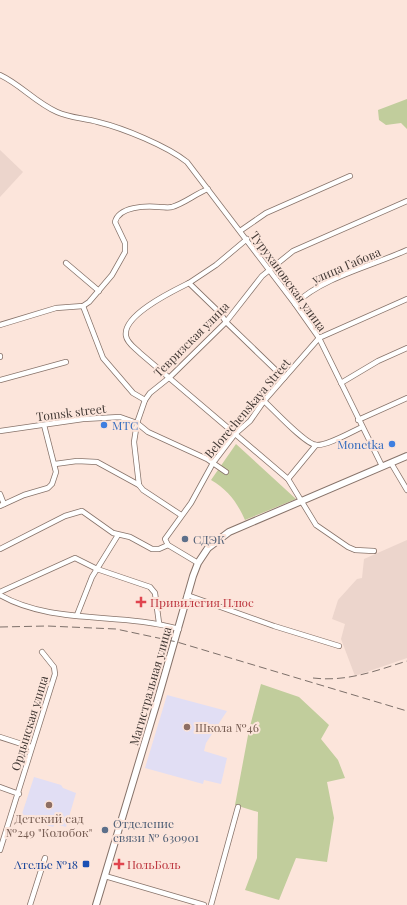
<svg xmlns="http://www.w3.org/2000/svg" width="407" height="905" viewBox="0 0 407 905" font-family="'Playfair Display',serif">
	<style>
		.industrial { fill: #ecd5cc }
		.education { fill: #e1def4 }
		.green { fill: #c1cd9c }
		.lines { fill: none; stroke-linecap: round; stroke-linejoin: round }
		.minor-casing { stroke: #87736a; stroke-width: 6 }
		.major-casing { stroke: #87736a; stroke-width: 8 }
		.minor { stroke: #fff; stroke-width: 4.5 }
		.major { stroke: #fff; stroke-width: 6 }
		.rail { stroke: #7d706a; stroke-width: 1; stroke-dasharray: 8 4; stroke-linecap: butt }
		.shop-dot { fill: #3f7fe0; stroke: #fce5db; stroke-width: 1.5 }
		.service-dot { fill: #5c6f8a; stroke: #fce5db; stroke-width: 1.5 }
		.health-dot { fill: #e0444e; stroke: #fce5db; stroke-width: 1.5 }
		.education-dot { fill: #8d6e63; stroke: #fce5db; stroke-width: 1.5 }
		.transit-dot { fill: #1a4fb4; stroke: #fce5db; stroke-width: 1.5 }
		.labels { text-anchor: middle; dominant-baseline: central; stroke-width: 4; stroke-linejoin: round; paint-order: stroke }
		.street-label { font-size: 12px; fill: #433a36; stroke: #fce5db }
		.shop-label { font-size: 12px; fill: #366cbe; stroke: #fce5db; text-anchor: start }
		.service-label { font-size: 12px; fill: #4e5e75; stroke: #fce5db; text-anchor: start }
		.health-label { font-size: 12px; fill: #be3a42; stroke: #fce5db; text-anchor: start }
		.education-label { font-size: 12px; fill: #785e54; stroke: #fce5db; text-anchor: start }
		.transit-label { font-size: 12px; fill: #164399; stroke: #fce5db; text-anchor: end }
	</style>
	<rect width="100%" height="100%" fill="#fce5db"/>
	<!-- industrial -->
	<g class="industrial">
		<path d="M0,150L23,172L0,197Z"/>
		<path d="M407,540V658L355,676L341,639L345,624L332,619L338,600L357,579L362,578L364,559Z"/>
	</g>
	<!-- education -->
	<g class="education">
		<path d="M167,695L227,711L206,743L204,751L227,758L221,784L204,780L203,784L145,768Z"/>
		<path d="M34,777L61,785L63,788L76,793L66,827L55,824L53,827L21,817Z"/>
	</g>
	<!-- green -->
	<g class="green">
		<path d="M407,99V129L401,123L386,125L379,120L378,110Z"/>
		<path d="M236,444L296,499L245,520C237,502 228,490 211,480Z"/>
		<path d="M261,684L299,697L329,725L321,739L338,760L345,778L327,782L334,818L327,862L296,858L279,900L245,890L257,858L258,812L235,805L249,730Z"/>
	</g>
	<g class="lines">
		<defs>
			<g id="minor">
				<path d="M0,75C20,84 36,103 57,112C70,118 84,118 98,122C123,128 167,146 187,162L295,304L319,338L382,466"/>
				<path d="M240,231L266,213L350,176"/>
				<path d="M247,239L216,265L189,283L220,313L226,322L284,378"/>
				<path d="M66,263L99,291"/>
				<path d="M189,283C173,291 122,315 126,336C127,343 135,348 140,353L288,479L316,525L348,547L355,550L374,551"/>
				<path d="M295,304C323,277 372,266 407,250"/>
				<path d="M83,306L103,358L133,393L145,400"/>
				<path d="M0,325L56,308L83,306L89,302L112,275L125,252V243L115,222C119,206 146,206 159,207C164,207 168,208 172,207C185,203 195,194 208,189"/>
				<path d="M0,356V357"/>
				<path d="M0,380L66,362"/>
				<path d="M341,383L378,361L407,348"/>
				<path d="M264,401C274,410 305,444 316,445C327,446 351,432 362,427"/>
				<path d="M358,420L407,398"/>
				<path d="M0,431L83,419L120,417L137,423L148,432L207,459L226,472"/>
				<path d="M391,463L407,490"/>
				<path d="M55,464L77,461L97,462L139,485L143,490L181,515"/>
				<path d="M288,479L316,445"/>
				<path d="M139,485L134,442L137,423L145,400L150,393L170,377L226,322L262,276L293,251L407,201"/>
				<path d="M0,494L4,504"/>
				<path d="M0,506L24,495L48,488L52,484L56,472L44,425"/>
				<path d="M0,549L65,516L82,511L113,533L130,537L152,549H159L168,545"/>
				<path d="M198,563L168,545L165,539L191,503L213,463L235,434L250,421L264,401L319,338L407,299"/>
				<path d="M0,592L75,558L97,569L150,587L155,593L159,623"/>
				<path d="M0,595C52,625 121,612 179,629"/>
				<path d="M187,595L274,626L339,646"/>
				<path d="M77,615L92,577L118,535"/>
				<path d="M0,737L31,747"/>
				<path d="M0,787L19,794"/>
				<path d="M0,850L55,674L54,667L42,652"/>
				<path d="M105,876L204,905"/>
				<path d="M30,905L45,858"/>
				<path d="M211,905L238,807"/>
			</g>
			<path id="major" d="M96,905L157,702L193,576L198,563L208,548L229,532L407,456"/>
		</defs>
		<!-- minor casing -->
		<use href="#minor" class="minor-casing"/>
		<!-- major casing -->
		<use href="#major" class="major-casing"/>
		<!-- minor -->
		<use href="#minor" class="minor"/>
		<!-- major -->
		<use href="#major" class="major"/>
		<!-- rail -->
		<g class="rail">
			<path d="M0,627L47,626L116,629L177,642L407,711"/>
			<path d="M313,678C347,682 375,671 407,661"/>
		</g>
	</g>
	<!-- markers -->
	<g class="shop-dot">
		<circle cx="104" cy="425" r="4"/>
		<circle cx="392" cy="444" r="4"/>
	</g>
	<g class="service-dot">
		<circle cx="185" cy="539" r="4"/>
		<circle cx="105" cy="830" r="4"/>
	</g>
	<g class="health-dot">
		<path d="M139 596h4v4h4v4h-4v4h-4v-4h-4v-4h4z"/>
		<path d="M117 858h4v4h4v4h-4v4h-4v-4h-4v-4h4z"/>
	</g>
	<g class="education-dot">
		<circle cx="187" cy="727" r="4"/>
		<circle cx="49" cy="805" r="4"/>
	</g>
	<rect class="transit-dot" x="82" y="860" width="8" height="8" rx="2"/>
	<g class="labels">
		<!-- street labels -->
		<g class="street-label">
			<text transform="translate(346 265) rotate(-23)">улица Габова</text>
			<text transform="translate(289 281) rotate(54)">Турухановская улица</text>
			<text transform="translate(191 339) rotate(-45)">Тевризская улица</text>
			<text transform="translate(247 408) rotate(-50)">Belorechenskaya Street</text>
			<text transform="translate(71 412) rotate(-7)">Tomsk street</text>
			<text transform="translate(150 686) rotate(-74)">Магистральная улица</text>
			<text transform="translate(29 723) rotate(-73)">Ордынская улица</text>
		</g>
		<!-- shop labels -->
		<g class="shop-label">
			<text x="112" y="425">МТС</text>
			<text x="384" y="444" text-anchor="end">Monetka</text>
		</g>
		<!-- service labels -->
		<g class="service-label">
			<text x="193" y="539">СДЭК</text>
			<text x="113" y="823">Отделение<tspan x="113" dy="14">связи № 630901</tspan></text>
		</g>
		<!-- health labels -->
		<g class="health-label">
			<text x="150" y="602">Привилегия Плюс</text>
			<text x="127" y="864">НольБоль</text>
		</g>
		<!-- education labels -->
		<g class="education-label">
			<text x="195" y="727">Школа №46</text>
			<text x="49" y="818" text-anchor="middle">Детский сад<tspan x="49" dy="14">№249 "Колобок"</tspan></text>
		</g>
		<!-- transit labels -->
		<g class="transit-label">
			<text x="78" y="864">Ателье №18</text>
		</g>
	</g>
</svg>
